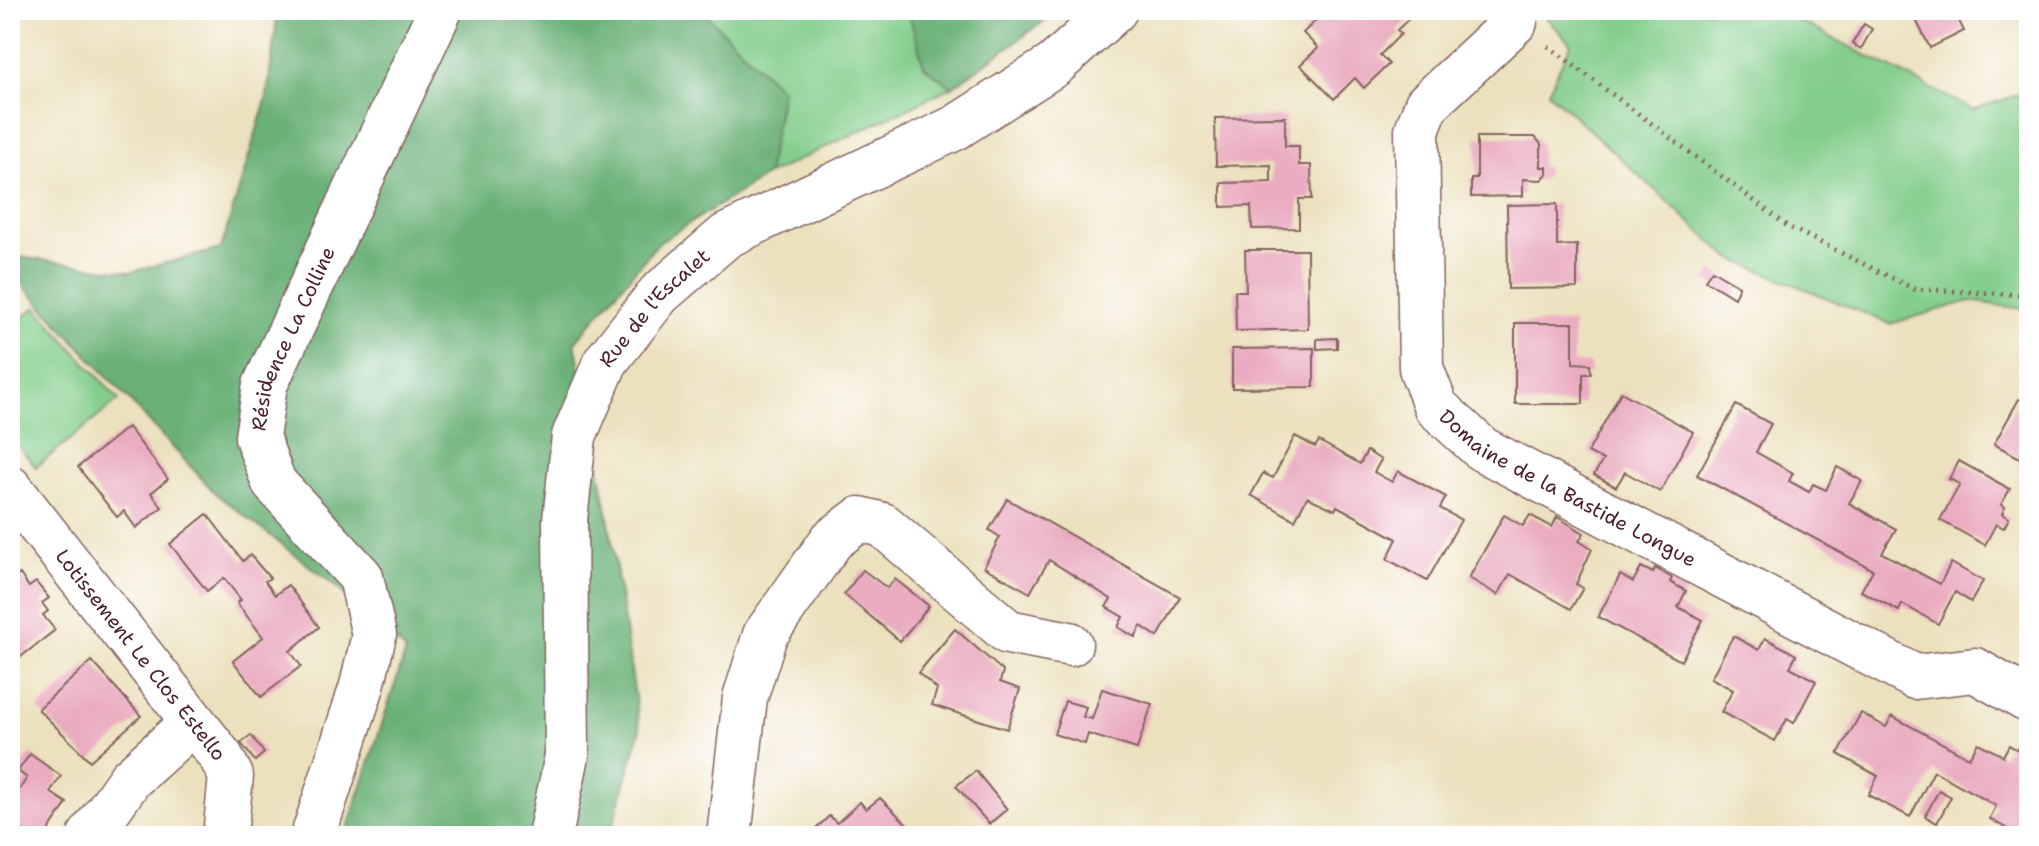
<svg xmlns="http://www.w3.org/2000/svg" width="2039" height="846" viewBox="0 0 2039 846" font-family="'Shantell Sans',sans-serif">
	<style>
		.green { fill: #83ce8b; stroke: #66765b; stroke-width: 2 }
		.forest { fill: #6ab177; stroke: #5a6851; stroke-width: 2 }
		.building { fill: #eaacc0 }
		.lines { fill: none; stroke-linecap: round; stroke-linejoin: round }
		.street-casing { stroke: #83635e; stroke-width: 47 }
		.path { stroke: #83635e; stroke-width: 5; stroke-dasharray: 2 6; stroke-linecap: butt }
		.street { stroke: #fff; stroke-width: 44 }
		.labels { text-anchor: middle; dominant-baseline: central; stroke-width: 7; stroke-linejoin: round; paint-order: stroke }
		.street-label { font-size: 20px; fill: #4a1f2b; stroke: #fff }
	</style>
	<rect width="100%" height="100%" fill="#fff"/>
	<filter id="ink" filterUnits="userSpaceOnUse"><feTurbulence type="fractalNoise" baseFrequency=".0125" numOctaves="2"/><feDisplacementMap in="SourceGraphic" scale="16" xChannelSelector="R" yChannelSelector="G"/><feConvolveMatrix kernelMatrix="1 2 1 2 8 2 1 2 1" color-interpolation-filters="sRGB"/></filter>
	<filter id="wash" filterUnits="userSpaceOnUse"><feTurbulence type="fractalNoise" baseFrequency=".006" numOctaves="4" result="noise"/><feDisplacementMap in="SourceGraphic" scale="32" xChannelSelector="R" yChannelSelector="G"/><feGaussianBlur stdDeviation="1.8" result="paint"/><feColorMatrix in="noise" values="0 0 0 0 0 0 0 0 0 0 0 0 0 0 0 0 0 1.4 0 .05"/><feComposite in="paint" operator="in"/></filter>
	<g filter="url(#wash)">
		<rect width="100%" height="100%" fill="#ece1be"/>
		<!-- green -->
		<g class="green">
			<path d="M701,10H909L924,66L952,87L767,175L782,90Z"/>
			<path d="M1539,10H1778L1973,110L2029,91V310L1970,301L1890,324L1728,257L1548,92L1571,44Z"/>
			<path d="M36,307L119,400L36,467L10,436V327Z"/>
		</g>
		<!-- forest -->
		<g class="forest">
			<path d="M278,10H701L782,90L767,175L658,243L575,342L610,527L640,731L610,836H345L406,651L333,584L215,493L10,271V256L131,272L221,249L267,96Z"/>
			<path d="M908,10H1060L952,87L924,66Z"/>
		</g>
		<g id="blocks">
			<!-- building -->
			<g class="building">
				<path d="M1326,10H1346L1352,16L1358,10H1406L1412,16L1397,30L1401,34L1380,55L1389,64L1364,88L1355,78L1334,99L1300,65L1318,48L1303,33Z"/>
				<path d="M1911,10H2005L1994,16L1991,11L1976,19L1973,12L1958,19L1964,31L1930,48Z"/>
				<path d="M1864,24L1872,29L1861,49L1852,44Z"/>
				<path d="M1285,117V146H1299V165H1311L1312,199H1299V228L1252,229L1251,206L1221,207V183L1271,182V165L1216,166L1215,118Z"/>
				<path d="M1477,137H1535L1541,144V167H1547V174L1541,180L1523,179V196L1471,197V179H1477Z"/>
				<path d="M1557,204V246L1577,245V288L1508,289L1507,205Z"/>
				<path d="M1245,250H1307L1308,329L1236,331L1235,291H1246Z"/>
				<path d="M1712,270L1739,286L1734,298L1705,280Z"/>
				<path d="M1515,323H1573V363L1590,364L1591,374H1583V404H1515Z"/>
				<path d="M1337,338V348L1317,349V339Z"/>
				<path d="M1314,348V387L1232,388V349Z"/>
				<path d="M1621,392L1693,432L1660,492L1625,472L1616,487L1594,475L1603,460L1588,452Z"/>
				<path d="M2019,399L2029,405V463L1994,444Z"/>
				<path d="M1736,405L1771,424L1756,452L1793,473L1789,481L1809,492L1813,484L1826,490L1837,467L1862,481L1849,503L1896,529L1882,553L1940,584L1951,563L1983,581L1971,602L1955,592L1938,624L1902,604L1899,611L1861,591L1873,570L1697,475Z"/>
				<path d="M128,427L168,479L151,493L162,507L136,528L124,511L117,517L78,467Z"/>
				<path d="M1295,436L1315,447L1319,441L1360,464L1367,451L1381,460L1374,472L1392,482L1398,471L1446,497L1440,508L1461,520L1427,581L1387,559L1397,539L1337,506L1335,510L1307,497L1295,520L1251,495L1263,473L1273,478Z"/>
				<path d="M1959,461L2010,489L2001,505L2005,507L2002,514L2009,518L2004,528L1996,524L1985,545L1940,520L1960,484L1949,479Z"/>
				<path d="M1007,499L1180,597L1158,637L1141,626L1135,637L1118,627L1123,617L1106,607L1111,599L1049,560L1030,593L984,567L1000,537L989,530Z"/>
				<path d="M207,514L243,561L250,555L270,578L265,581L275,595L288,585L319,627L290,651L301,666L261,697L233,661L263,637L237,603L241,600L224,578L207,591L170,544Z"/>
				<path d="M1504,515L1523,526L1530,515L1552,527L1557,517L1584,533L1579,541L1592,549L1576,584L1583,588L1571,609L1510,574L1498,595L1469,578Z"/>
				<path d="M1641,567L1653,573L1655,568L1672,578L1670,582L1686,591L1678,607L1703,620L1681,661L1598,617L1620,575L1633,582Z"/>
				<path d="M863,570L887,588L895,579L929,606L900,641L844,594Z"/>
				<path d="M20,574L29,587L36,582L49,598L42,603L48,611L43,615L55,630L13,663L10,659V582Z"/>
				<path d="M955,629L1003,671L1000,682L1020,689L1007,729L932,705L937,689L918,673Z"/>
				<path d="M1733,636L1759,650L1765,638L1782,647L1796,655L1790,667L1816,681L1794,723L1787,719L1775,741L1721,712L1733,690L1711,678Z"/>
				<path d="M92,661L141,716L90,761L38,709Z"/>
				<path d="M1102,689L1152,704L1137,749L1088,734L1085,744L1054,734L1065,701L1086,707L1083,717L1092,719Z"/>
				<path d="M1861,713L1886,727L1892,716L1969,758L1978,743L2003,756L2009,745L2029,756V836H2020L1990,819L1996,806L1934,771L1910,817L1868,795L1878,776L1838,754Z"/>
				<path d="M251,735L264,753L255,761L241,743Z"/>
				<path d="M30,754L61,776L50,792L67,803L45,836H32L10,822V803L27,778L18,771Z"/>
				<path d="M976,771L1007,809L989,824L956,786Z"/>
				<path d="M1939,790L1951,797L1937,823L1925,816Z"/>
				<path d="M880,798L906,823L894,836H818L813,832L829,816L837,823L860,802L866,809Z"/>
			</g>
		</g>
	</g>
	<g filter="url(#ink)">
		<use href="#blocks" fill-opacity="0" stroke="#83635e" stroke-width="2"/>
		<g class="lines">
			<defs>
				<g id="street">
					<path id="s1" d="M1504,10L1515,22L1427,104L1417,130L1421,368L1436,407L1482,449L1915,677L1975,670L2029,701"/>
					<path id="s2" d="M10,488L221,757L231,776L225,836"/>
					<path d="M90,836L130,779L193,722"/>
					<path id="s3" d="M313,836L362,686L374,635L361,577L274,483L257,437L265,385L440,10"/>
					<path id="s4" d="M550,836L567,756L565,520L574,436L606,361L659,294L726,236L955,128L1054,65L1115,10"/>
					<path d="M729,836L745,698L765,635L832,540L860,519L883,525L1008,632L1070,644"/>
				</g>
			</defs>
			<!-- street casing -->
			<use href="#street" class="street-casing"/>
			<!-- path -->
			<path class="path" d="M1548,46L1789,227L1914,289L2029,295"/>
			<!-- street -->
			<use href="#street" class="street"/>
		</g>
	</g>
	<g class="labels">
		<!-- street labels -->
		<g class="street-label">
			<text stroke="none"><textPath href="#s4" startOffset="556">Rue de l'Escalet</textPath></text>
			<text stroke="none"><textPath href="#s3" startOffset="552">Résidence La Colline</textPath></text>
			<text stroke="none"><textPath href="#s1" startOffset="600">Domaine de la Bastide Longue</textPath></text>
			<text stroke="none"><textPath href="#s2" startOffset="212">Lotissement Le Clos Estello</textPath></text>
		</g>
	</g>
	<!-- margin -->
	<rect width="2039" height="846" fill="none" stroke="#fff" stroke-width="40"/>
</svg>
